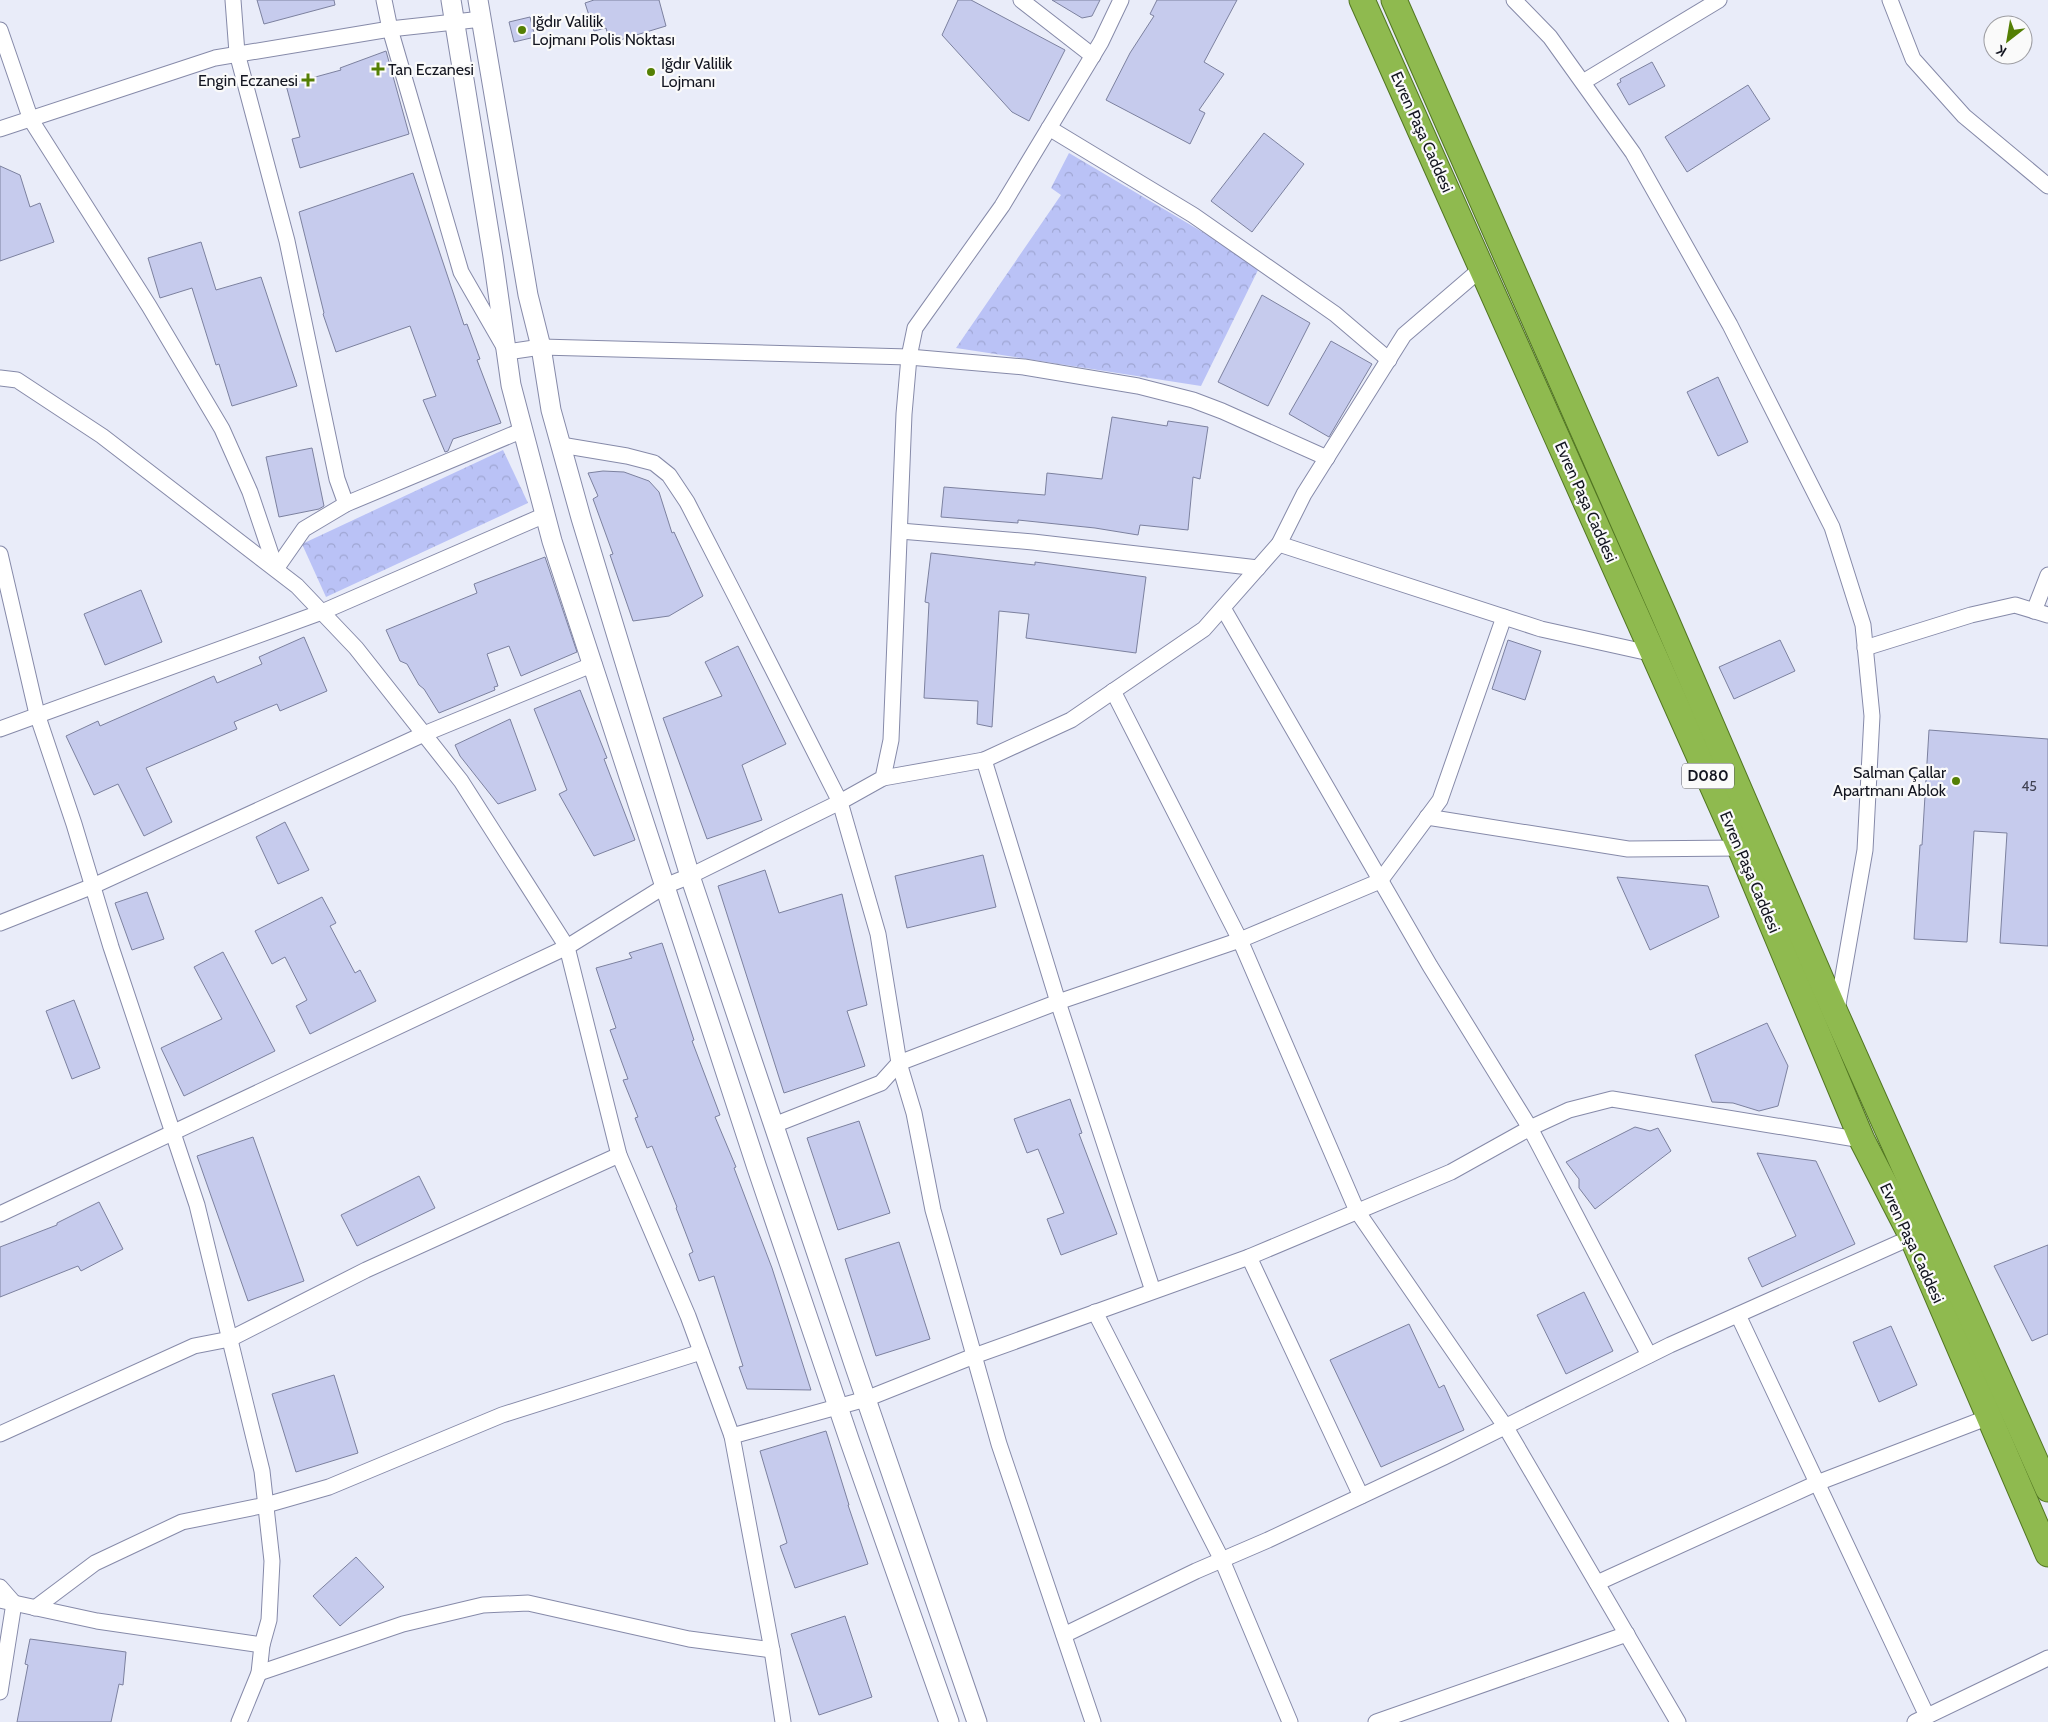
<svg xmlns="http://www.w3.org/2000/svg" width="2048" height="1722" viewBox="0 0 2048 1722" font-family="Cabin,sans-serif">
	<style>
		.park { fill: url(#park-crowns) }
		.building { fill: #c6cbed; stroke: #7c819f }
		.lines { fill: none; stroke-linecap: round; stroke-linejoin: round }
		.minor-casing { stroke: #868aa9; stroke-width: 17 }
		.tertiary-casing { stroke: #868aa9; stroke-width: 21 }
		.trunk-casing { stroke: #517522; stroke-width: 27 }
		.minor { stroke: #fff; stroke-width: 15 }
		.tertiary { stroke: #fff; stroke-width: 19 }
		.trunk { stroke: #8fba4f; stroke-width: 25 }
		.poi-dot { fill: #547f04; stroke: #fafafa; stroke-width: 2 }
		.labels { text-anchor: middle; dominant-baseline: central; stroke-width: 4.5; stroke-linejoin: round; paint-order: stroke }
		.number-label { font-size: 14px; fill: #404253 }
		.shield { fill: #fafafa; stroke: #585a61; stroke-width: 1 }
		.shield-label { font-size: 15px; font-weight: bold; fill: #131520 }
		.poi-label { font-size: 16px; fill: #131520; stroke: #fafafa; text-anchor: start }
		.street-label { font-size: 16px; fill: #131520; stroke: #fafafa }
	</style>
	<defs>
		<pattern id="park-crowns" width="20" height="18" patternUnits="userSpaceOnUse" patternTransform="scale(1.25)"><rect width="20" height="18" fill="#bac2f6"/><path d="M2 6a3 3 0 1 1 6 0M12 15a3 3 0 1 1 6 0" fill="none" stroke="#9fa6d3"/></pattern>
	</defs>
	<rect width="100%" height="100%" fill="#e9ecf9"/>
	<!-- park -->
	<g class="park">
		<path d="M1069,153L1260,266L1201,386L956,348L1061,195L1051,188Z"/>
		<path d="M503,450L528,503L326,597L302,544Z"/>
	</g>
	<!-- building -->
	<g class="building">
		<path d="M257,0H334L335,5L264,24Z"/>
		<path d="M594,0H659L666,26L610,43L606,28L594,31L585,3Z"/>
		<path d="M958,0H971L1065,50L1029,121L1012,112L942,35Z"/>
		<path d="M1052,0H1100L1092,16L1082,18Z"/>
		<path d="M1157,0H1237L1204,62L1224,74L1199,110L1205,113L1190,144L1106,100L1130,53L1154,16L1150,14Z"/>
		<path d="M530,17L535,37L514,42L509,22Z"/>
		<path d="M386,51L409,134L300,168L292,139L300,137L286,85L341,70L340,68Z"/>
		<path d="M1652,62L1665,86L1629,105L1617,84L1621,82L1620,79Z"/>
		<path d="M1748,85L1770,119L1687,172L1665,137Z"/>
		<path d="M1264,133L1304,164L1252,232L1211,201Z"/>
		<path d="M0,166L20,175L30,207L40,203L54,242L0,261Z"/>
		<path d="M413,173L464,325L467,324L480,359L477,360L501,423L453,439L448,451L445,452L423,400L436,396L410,326L336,352L323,314L324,313L299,212Z"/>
		<path d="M201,242L216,290L261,277L297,386L232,406L219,364L216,365L192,288L160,298L148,258Z"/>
		<path d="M1262,295L1310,323L1268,406L1218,382Z"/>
		<path d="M1331,341L1372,364L1329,437L1289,414Z"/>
		<path d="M1718,377L1748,442L1718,456L1687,392Z"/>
		<path d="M1112,417L1167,426L1168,421L1208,427L1200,479L1193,477L1188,530L1140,525L1138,535L1095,528L1018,520V523L941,517L944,487L1045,495L1047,473L1102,479Z"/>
		<path d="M312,448L324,506L319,509L279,517L266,457Z"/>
		<path d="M603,471L624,472L649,481L659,492L672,533L674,532L703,596L669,616L633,621L610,555L613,554L593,499L598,496L588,473Z"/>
		<path d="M931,553L1035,565V562L1146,577L1136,653L1026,638L1029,614L999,611L992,727L977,724L978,701L924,698L929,603L925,602Z"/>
		<path d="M545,557L577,652L521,676L509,646L487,654L498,686L494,687L495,690L439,713L424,689L419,685L407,664L400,661L386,630L477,593L474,584Z"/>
		<path d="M141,590L162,642L105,665L84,614Z"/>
		<path d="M304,637L327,691L280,711L277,704L234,722L237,729L146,768L172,822L144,836L118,784L94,795L66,736L98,721L100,726L214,676L217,683L262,664L259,657Z"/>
		<path d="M1508,640L1541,651L1525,700L1492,689Z"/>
		<path d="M1780,640L1795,671L1734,699L1719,667Z"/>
		<path d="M738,646L786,744L742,765L762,820L707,839L663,718L722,696L705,662Z"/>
		<path d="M580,690L607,758L604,759L635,840L594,856L559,794L567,790L534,709Z"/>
		<path d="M510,719L536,790L498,804L460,756L455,745Z"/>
		<path d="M1929,730L2048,739V946L2000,943L2007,833L1974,831L1967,942L1914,939L1920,845H1922Z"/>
		<path d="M285,822L309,870L278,884L256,837Z"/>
		<path d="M983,855L996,907L907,928L895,876Z"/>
		<path d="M765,870L779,913L842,894L867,1005L847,1011L865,1066L784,1093L718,886Z"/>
		<path d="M1617,877L1708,886L1719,917L1650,950Z"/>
		<path d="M147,892L164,939L132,950L115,903Z"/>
		<path d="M322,897L336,923L330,926L355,973L360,970L376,1001L310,1034L296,1006L307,1000L285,957L272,964L255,931Z"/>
		<path d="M662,943L694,1040L692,1041L720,1115L715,1117L736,1167L734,1168L772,1268L811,1390L747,1389L739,1367L743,1366L714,1276L699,1281L689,1254L693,1252L676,1208L677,1207L652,1146L647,1148L635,1118L638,1117L623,1080L628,1079L610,1030L616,1028L596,968L632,958L629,953Z"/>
		<path d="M223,952L275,1051L184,1096L161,1048L222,1019L194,967Z"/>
		<path d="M74,1000L100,1068L72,1079L46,1011Z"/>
		<path d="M1767,1023L1788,1066L1778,1106L1759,1111L1733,1103L1712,1102L1695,1055Z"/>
		<path d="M1070,1099L1082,1133L1079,1134L1117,1234L1061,1255L1047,1219L1064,1213L1038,1149L1027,1153L1014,1119Z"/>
		<path d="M859,1121L890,1213L838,1230L807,1138Z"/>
		<path d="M1635,1127L1650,1131L1658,1128L1671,1151L1595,1209L1579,1188V1179L1566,1162Z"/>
		<path d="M253,1137L304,1281L248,1301L197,1156Z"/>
		<path d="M1757,1153L1816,1161L1855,1244L1762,1287L1748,1258L1796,1236Z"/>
		<path d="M419,1176L435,1208L357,1246L341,1215Z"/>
		<path d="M99,1202L123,1249L81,1271L78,1266L0,1297V1247L57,1225V1223Z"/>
		<path d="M899,1242L930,1339L876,1356L845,1259Z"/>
		<path d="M2048,1245V1334L2032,1341L1994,1266Z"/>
		<path d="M1584,1292L1613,1351L1566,1374L1537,1315Z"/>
		<path d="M1409,1324L1439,1388L1444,1385L1464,1430L1381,1467L1330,1360Z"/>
		<path d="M1891,1326L1917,1385L1879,1402L1853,1342Z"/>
		<path d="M334,1375L358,1453L296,1472L272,1394Z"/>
		<path d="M826,1431L849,1505H848L868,1564L795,1588L780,1546L787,1543L760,1451Z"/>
		<path d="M356,1557L384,1587L340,1626L313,1596Z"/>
		<path d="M845,1616L872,1697L819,1715L791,1634Z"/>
		<path d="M30,1639L126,1652L123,1685L119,1684L111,1722H17L28,1665L25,1664Z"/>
	</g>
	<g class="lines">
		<defs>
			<g id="minor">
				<path d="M233,0L237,53L287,241L337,479L346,504"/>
				<path d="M384,0L390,29L461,272L507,352L541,347L909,357L1024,367L1138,386L1193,400L1222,411L1327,458"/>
				<path d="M1021,0L1093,56"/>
				<path d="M1514,0L1550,37L1633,153L1730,325L1832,527L1863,625L1872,716L1865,850L1837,1010"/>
				<path d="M1890,0L1913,59L1964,116L2048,186"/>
				<path d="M0,30L31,120L149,306L222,429L250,492L276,569"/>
				<path d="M1583,82L1719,0"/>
				<path d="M1049,128L1193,215L1335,314L1389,360"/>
				<path d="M0,129L215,58L390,29L482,19"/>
				<path d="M0,378L17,380L102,436L297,586L356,648L461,781L567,947L619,1155L688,1316L732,1436L772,1650L783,1722"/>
				<path d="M900,531L1033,542L1258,568"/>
				<path d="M1279,544L1541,629L1654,654"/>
				<path d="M0,554L37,714L74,824L111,947L197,1205L262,1471L272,1561L269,1620L262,1645L259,1673L239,1722"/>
				<path d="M276,569L304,529L346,504L523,430"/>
				<path d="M1223,608L1430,966L1530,1128L1649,1355"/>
				<path d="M2034,611L2048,575"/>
				<path d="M1865,648L1971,615L2015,605L2048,615"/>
				<path d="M1113,691L1240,940L1357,1211L1505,1426L1678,1722"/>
				<path d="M0,729L322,612L545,515"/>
				<path d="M984,760L1058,1002L1153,1291"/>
				<path d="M883,778L984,760L1071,720L1204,629L1279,544L1304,494L1404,335L1482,268"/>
				<path d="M1427,817L1628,849L1740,848"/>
				<path d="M0,923L93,886L424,734L594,664"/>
				<path d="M774,1125L881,1083L899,1063L1058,1002L1240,940L1380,881L1440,800L1504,617"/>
				<path d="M0,1214L567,947L665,886L690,876L840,802L738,601L687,502L669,475L654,463L627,456L561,445"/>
				<path d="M1249,1257L1361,1496"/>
				<path d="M1095,1312L1222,1560L1290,1722"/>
				<path d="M1738,1315L1927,1716"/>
				<path d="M0,1434L194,1346L230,1339L366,1270L619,1155"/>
				<path d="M732,1436L866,1399L974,1356L1249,1257L1451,1172L1530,1128L1569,1110L1612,1099L1862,1140"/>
				<path d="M1597,1583L1817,1483L1989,1417"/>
				<path d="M0,1587L14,1603L0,1692"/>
				<path d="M0,1600L97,1621L262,1645"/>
				<path d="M35,1608L95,1563L182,1522L266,1505L329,1487L502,1415L701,1352"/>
				<path d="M1064,1635L1196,1571L1268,1540L1444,1457L1670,1345L1912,1237"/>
				<path d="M259,1673L403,1624L483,1605L528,1603L689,1639L772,1650"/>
				<path d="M1093,1722L999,1444L933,1210L914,1113L899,1063L878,934L840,802L883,778L891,740L904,414L909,357L915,328L1002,206L1101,42L1121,0"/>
				<path d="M1376,1722L1627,1634"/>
				<path d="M1915,1722L2048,1658"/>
			</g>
			<g id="tertiary">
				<path d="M451,0L493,257L511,385L552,541L757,1168L850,1442L949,1722"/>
				<path d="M478,0L528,295L541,347L551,410L581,518L690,876L855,1367L977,1722"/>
			</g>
			<g id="trunk">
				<path d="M1362,0L1740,848L1862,1140L1912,1237L2048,1554"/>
				<path d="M1394,0L1664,615L1836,1014L2048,1489"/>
			</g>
		</defs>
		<!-- minor casing -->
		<use href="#minor" class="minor-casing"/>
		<!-- tertiary casing -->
		<use href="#tertiary" class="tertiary-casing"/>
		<!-- trunk casing -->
		<use href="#trunk" class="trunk-casing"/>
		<!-- minor -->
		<use href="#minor" class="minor"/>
		<!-- tertiary -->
		<use href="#tertiary" class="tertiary"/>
		<!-- trunk -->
		<use href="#trunk" class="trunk"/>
	</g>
	<!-- markers -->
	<g class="poi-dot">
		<circle cx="522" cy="30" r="5"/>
		<path d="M375.5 61.5h5v5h5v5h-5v5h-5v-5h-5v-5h5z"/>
		<circle cx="651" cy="72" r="5"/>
		<path d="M305.5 72.5h5v5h5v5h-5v5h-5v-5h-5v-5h5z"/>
		<circle cx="1956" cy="781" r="5"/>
	</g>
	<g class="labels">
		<!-- number labels -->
		<g class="number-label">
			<text x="2029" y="786">45</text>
		</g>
		<!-- shield labels -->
		<rect class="shield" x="1682" y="763.5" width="52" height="25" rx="4"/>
		<g class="shield-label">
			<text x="1708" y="776">D080</text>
		</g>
		<!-- poi labels -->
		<g class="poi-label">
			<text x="532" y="21">Iğdır Valilik<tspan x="532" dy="18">Lojmanı Polis Noktası</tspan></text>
			<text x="661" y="63">Iğdır Valilik<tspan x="661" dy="18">Lojmanı</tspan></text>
			<text x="388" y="69">Tan Eczanesi</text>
			<text x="298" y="80" text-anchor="end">Engin Eczanesi</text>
			<text x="1946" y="772" text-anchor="end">Salman Çallar<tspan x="1946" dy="18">Apartmanı Ablok</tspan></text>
		</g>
		<!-- street labels -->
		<g class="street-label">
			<text transform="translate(1422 132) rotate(66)">Evren Paşa Caddesi</text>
			<text transform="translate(1586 502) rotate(66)">Evren Paşa Caddesi</text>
			<text transform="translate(1750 872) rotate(67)">Evren Paşa Caddesi</text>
			<text transform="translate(1912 1243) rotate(65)">Evren Paşa Caddesi</text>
		</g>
	</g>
	<!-- north arrow -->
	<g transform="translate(2008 40) rotate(211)"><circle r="24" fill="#fafafa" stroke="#9e9ea3"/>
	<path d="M0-4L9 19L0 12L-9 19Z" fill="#547f04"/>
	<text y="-8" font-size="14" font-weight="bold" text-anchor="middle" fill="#131520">K</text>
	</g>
</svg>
